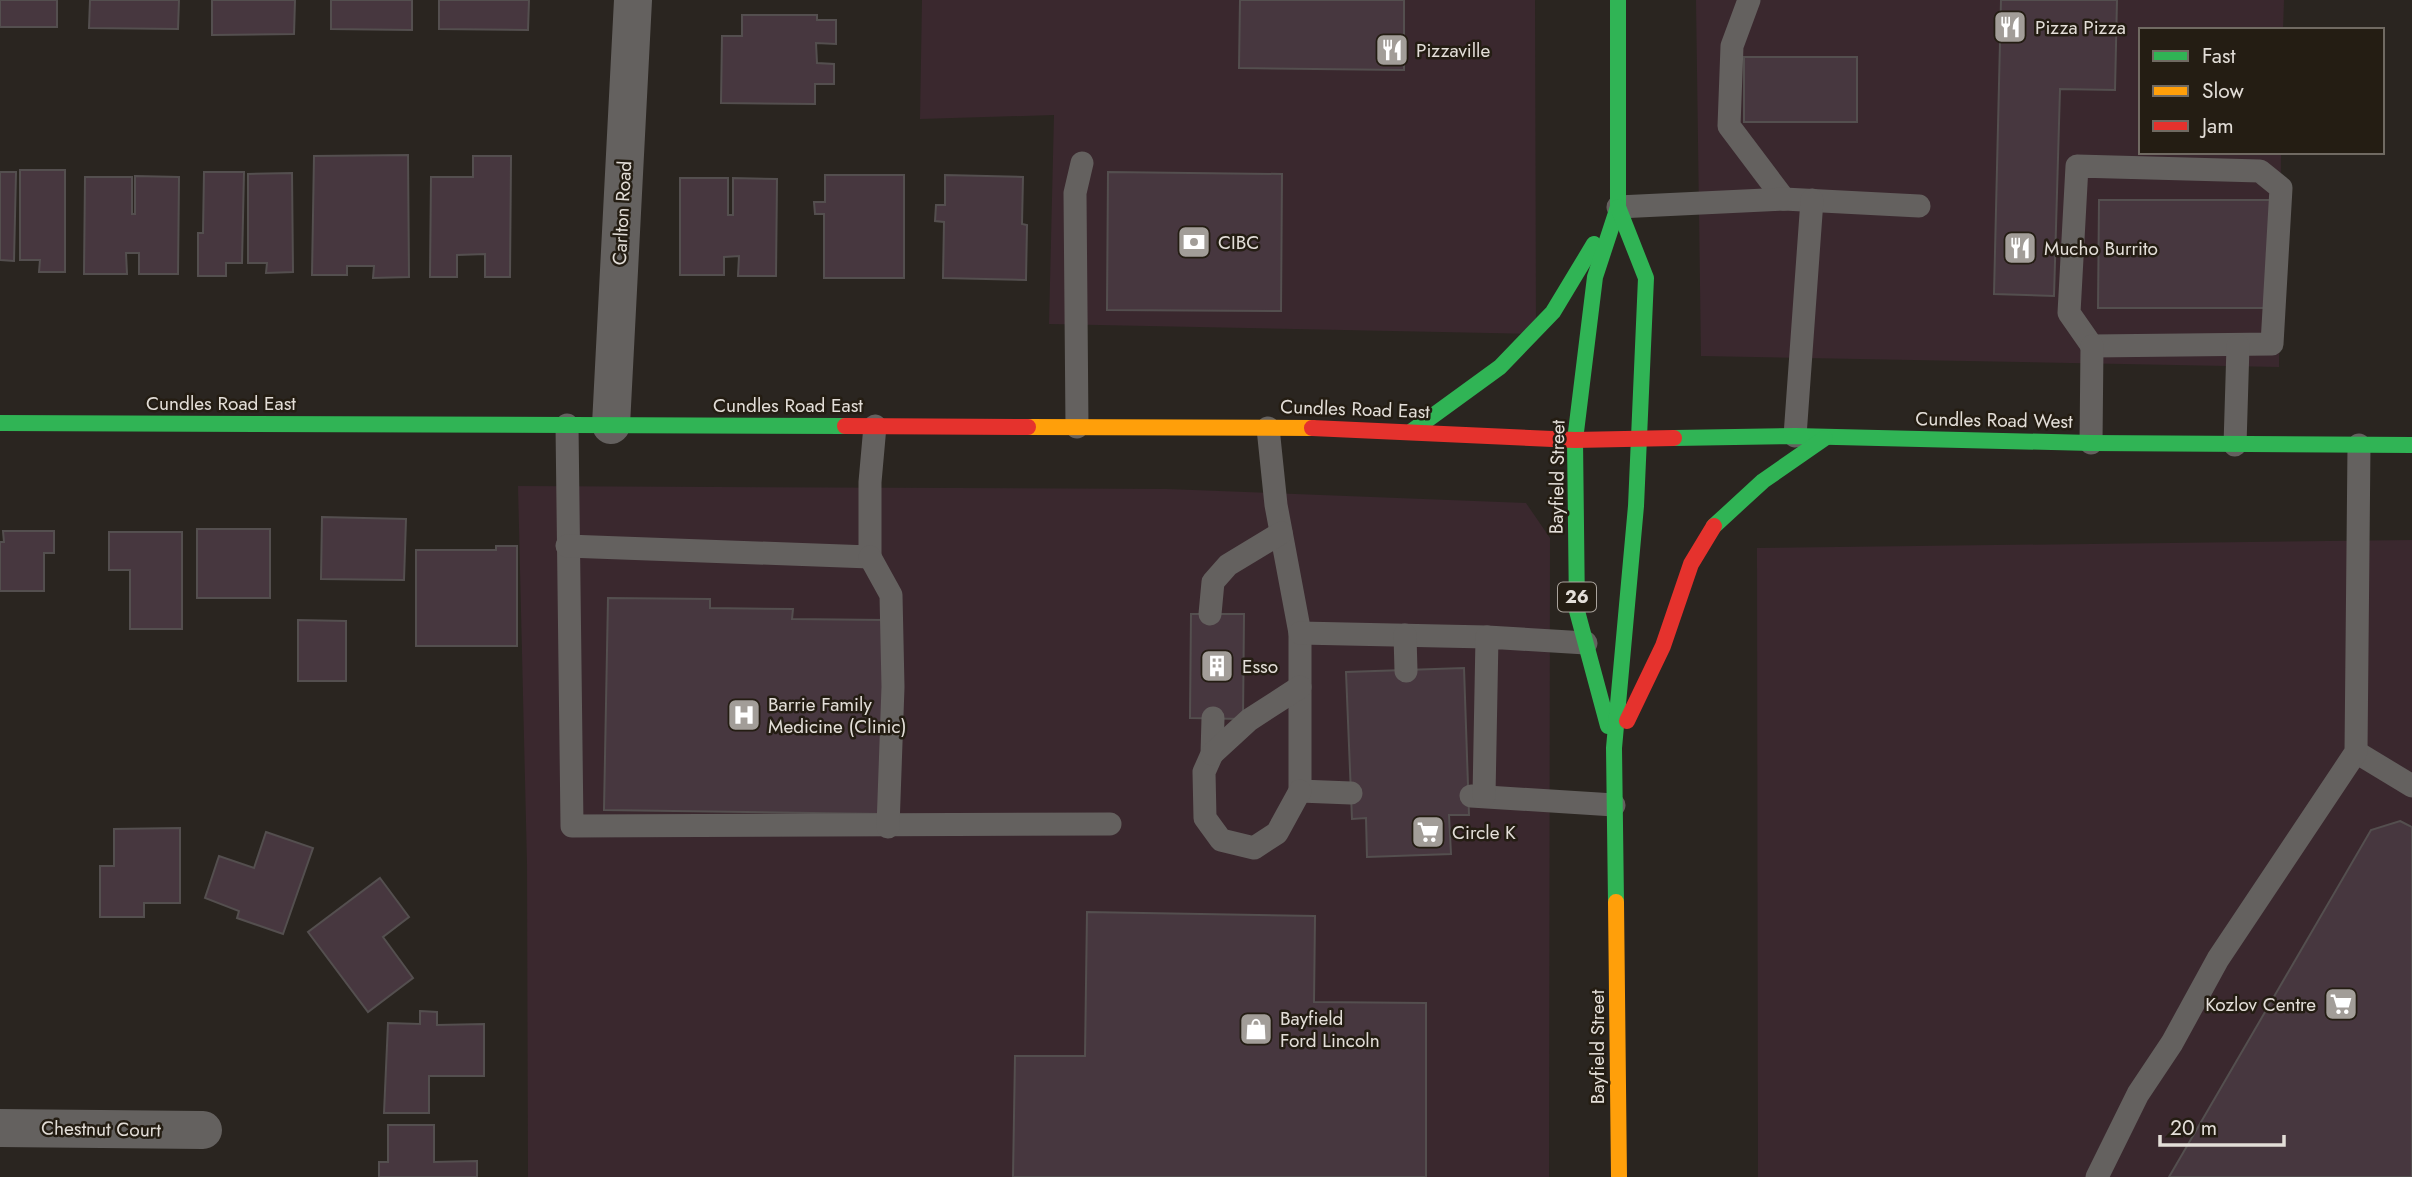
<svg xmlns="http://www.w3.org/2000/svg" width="2412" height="1177" viewBox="0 0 2412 1177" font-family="Jost,sans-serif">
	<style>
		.commercial { fill: #3a282e }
		.building { fill: #47373f; stroke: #544f4f; stroke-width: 2 }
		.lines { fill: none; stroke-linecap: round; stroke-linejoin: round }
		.lane { stroke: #64615f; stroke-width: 23 }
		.street { stroke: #64615f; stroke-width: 38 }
		.fast { stroke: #30b455; stroke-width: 16 }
		.slow { stroke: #ff9f0a; stroke-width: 16 }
		.jam { stroke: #e5322d; stroke-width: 16 }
		.labels { text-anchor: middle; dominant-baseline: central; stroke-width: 5; stroke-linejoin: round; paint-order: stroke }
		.shield { fill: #241d13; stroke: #aaa49d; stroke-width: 2 }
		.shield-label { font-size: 18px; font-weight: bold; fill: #e3ded8 }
		.poi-label { font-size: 19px; fill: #e3ded8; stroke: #241d13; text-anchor: start }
		.street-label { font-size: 19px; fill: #e3ded8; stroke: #241d13 }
	</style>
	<rect width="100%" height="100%" fill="#2a2520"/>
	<!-- commercial -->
	<g class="commercial">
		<path d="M922,0H1535L1536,334L1049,324L1054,115L920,119Z"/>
		<path d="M1696,0H2284L2283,30H2141V152H2281L2279,367L1701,356Z"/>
		<path d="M518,486L1167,489L1526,503L1550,538L1549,1177H528L527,863Z"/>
		<path d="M2412,540V1177H1758L1757,548Z"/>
	</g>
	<!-- building -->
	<g class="building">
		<rect x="0" y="0" width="57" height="27"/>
		<path d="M90,0H179L178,29L89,28Z"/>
		<path d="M212,0H295L294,34L212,35Z"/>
		<path d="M331,0H412V30L331,29Z"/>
		<path d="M439,0H529L528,30L439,29Z"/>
		<path d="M1240,0H1404V70L1239,68Z"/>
		<path d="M2001,0H2117L2115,90L2060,89L2054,296L1994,294Z"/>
		<path d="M742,15H817V20H836V44L816,43L817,63L834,64V84H815V104L721,103L722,36H742Z"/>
		<rect x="1744" y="57" width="113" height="65"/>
		<path d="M408,155L409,277L373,278L374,266H347V275H312L314,156Z"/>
		<path d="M473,156H511L510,277H485V254L457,255V277H430L431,177H473Z"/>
		<path d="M20,170H65V272H39L40,260H20Z"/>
		<path d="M0,172H16L14,261L0,260Z"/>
		<path d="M204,172H244L242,263H226V276H198V233H203Z"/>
		<path d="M1108,172L1282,174L1281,311L1107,310Z"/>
		<path d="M292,173L293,272L266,273L267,263H248V174Z"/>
		<path d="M825,175H904V278H824V214H815L814,202H825Z"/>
		<path d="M945,175L1023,177L1022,224L1027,225L1026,280L943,278L944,222L935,221L936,205H945Z"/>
		<path d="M135,176L179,177L178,274H139V253H126L127,274H84L85,177H132V214H135Z"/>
		<path d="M680,178H728V215H733V178L777,179L776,276H738L739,256L724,257V275H680Z"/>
		<path d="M2099,200H2271V308H2098Z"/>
		<path d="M322,517L406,519L404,580L321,579Z"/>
		<rect x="197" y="529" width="73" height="69"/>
		<path d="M3,531H54V553H44V591H0V542H4Z"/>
		<path d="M109,532H182V629H130V570H109Z"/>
		<path d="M496,546H517V646H416V550H496Z"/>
		<path d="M608,598L710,599V608L793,609L792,619L884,620L881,814L604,810Z"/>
		<path d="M1191,614H1244L1243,719L1190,718Z"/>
		<path d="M298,620L346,621V681H298Z"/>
		<path d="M1464,668L1469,815H1449L1451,854L1367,857L1366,818L1352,819L1346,672Z"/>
		<path d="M2400,821L2412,827V1177H2169L2371,830Z"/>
		<path d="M180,828V903H144V917H100V866H114V829Z"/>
		<path d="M266,832L313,848L283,934L237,918L239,911L205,898L219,856L254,868Z"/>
		<path d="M380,878L409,917L383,937L413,978L368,1012L308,932Z"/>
		<path d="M1087,912L1315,916L1314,1002L1426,1003V1177H1013L1015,1056H1085Z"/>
		<path d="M420,1011L437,1012V1025L484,1024V1076H429V1113H384L388,1023L420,1024Z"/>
		<path d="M388,1125H434V1162L477,1161V1177H379V1162H388Z"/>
	</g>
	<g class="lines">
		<!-- lane -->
		<g class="lane">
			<path d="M1749,0L1732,46L1729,126L1784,199"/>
			<path d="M2077,166L2260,171L2281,188L2272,344L2092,346L2069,313Z"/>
			<path d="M1618,207L1784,199L1919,206"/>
			<path d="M567,425L572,826L1110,824"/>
			<path d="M1077,427L1075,193L1082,163"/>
			<path d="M1268,428L1276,505L1300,633V791L1351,793"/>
			<path d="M1795,436L1812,200"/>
			<path d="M2091,443L2092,346"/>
			<path d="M2235,445L2238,346"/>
			<path d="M567,546L870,557V482L875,426"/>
			<path d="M870,557L891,595L893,687L888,827"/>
			<path d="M1210,614L1213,582L1228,565L1281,533"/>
			<path d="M1300,633L1487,637"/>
			<path d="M1405,635L1406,671"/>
			<path d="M1213,718L1212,754L1204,772L1205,818L1221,840L1254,848L1277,833L1300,791"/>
			<path d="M2356,752L2412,786"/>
			<path d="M1212,754L1249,720L1300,687"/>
			<path d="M1471,796L1614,805"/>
			<path d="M1484,796L1487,637L1586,643"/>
			<path d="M2097,1177L2138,1094L2172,1043L2218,959L2356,752L2359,445"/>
		</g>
		<!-- street -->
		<g class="street">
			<path d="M611,425L633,0"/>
			<path d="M0,1128L203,1130"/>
		</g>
		<!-- fast -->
		<g class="fast">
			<path d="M0,423L845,426"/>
			<path d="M1412,431L1500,367L1553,312L1594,244"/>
			<path d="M1674,438L1795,436L2091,443L2412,445"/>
			<path d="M1714,526L1763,481L1825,438"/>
			<path d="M1608,726L1577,611L1575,440L1595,277L1618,207V0"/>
			<path d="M1616,902L1614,748L1636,506L1646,278L1618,207"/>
		</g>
		<!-- slow -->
		<g class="slow">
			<path d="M1028,427L1312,428"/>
			<path d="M1616,902L1619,1177"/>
		</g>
		<!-- jam -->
		<g class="jam">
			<path d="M845,426L1028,427"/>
			<path d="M1312,428L1575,440L1674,438"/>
			<path d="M1627,721L1663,646L1691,564L1714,526"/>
		</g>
	</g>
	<!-- icons -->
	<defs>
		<symbol id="restaurant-square" viewBox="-11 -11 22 22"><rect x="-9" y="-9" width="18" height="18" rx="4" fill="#a29d98" stroke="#241d13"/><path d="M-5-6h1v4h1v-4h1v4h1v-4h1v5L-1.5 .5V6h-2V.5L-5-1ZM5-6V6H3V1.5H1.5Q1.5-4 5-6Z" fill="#fff"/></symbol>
		<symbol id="bank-square" viewBox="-11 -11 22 22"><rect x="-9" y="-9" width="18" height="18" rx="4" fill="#a29d98" stroke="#241d13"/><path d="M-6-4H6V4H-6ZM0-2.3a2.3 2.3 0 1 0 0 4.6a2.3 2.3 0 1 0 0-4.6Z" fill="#fff"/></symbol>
		<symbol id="building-square" viewBox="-11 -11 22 22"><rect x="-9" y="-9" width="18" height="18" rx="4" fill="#a29d98" stroke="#241d13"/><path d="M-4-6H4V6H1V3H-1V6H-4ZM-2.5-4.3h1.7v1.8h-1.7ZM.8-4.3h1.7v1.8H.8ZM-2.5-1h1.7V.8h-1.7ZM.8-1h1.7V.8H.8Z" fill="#fff"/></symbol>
		<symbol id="hospital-square" viewBox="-11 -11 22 22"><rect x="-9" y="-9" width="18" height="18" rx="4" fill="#a29d98" stroke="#241d13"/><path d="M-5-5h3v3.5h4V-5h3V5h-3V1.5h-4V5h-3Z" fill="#fff"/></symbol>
		<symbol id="supermarket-square" viewBox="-11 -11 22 22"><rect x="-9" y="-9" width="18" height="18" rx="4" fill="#a29d98" stroke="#241d13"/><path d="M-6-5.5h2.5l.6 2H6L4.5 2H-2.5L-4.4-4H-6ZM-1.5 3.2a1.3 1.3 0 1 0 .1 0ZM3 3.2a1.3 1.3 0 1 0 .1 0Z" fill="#fff"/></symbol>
		<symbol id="shop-square" viewBox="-11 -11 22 22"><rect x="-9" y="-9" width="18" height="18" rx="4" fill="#a29d98" stroke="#241d13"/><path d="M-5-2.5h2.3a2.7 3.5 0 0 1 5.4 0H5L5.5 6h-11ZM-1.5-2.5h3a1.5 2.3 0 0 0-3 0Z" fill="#fff"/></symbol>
	</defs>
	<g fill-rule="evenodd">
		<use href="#restaurant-square" x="1991" y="8" width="38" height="38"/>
		<use href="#restaurant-square" x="1373" y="31" width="38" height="38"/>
		<use href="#bank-square" x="1175" y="223" width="38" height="38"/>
		<use href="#restaurant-square" x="2001" y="229" width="38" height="38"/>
		<use href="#building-square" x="1198" y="647" width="38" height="38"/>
		<use href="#hospital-square" x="725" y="696" width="38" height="38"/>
		<use href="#supermarket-square" x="1409" y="813" width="38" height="38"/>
		<use href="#supermarket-square" x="2322" y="985" width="38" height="38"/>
		<use href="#shop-square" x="1237" y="1010" width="38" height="38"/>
	</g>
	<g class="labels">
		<!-- shield labels -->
		<rect class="shield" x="1558" y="582.5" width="38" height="29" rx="5"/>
		<g class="shield-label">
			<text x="1577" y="597">26</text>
		</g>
		<!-- poi labels -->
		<g class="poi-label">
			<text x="2035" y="27">Pizza Pizza</text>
			<text x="1416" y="50">Pizzaville</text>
			<text x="1218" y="242">CIBC</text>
			<text x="2044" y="248">Mucho Burrito</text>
			<text x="1242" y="666">Esso</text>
			<text x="768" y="704">Barrie Family<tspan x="768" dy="22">Medicine (Clinic)</tspan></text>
			<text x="1452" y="832">Circle K</text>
			<text x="2316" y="1004" text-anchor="end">Kozlov Centre</text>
			<text x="1280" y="1018">Bayfield<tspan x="1280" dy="22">Ford Lincoln</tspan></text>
		</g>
		<!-- street labels -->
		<g class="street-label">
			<text transform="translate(622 213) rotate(-87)">Carlton Road</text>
			<text x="221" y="403">Cundles Road East</text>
			<text x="788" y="405">Cundles Road East</text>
			<text transform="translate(1355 409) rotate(2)">Cundles Road East</text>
			<text transform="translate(1994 420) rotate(1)">Cundles Road West</text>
			<text transform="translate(1557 477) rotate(-89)">Bayfield Street</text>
			<text transform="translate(1597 1047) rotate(-90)">Bayfield Street</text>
			<text transform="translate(101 1129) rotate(1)">Chestnut Court</text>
		</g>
	</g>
	<!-- legend -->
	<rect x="2139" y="28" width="245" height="126" fill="#241d13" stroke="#706a62" stroke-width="2"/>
	<rect x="2153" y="51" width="35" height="10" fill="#30b455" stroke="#706a62" stroke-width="2"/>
	<text x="2202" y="63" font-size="21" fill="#e3ded8">Fast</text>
	<rect x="2153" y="86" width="35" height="10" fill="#ff9f0a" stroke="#706a62" stroke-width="2"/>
	<text x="2202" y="98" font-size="21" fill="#e3ded8">Slow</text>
	<rect x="2153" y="121" width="35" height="10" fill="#e5322d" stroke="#706a62" stroke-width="2"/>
	<text x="2202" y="133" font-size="21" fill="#e3ded8">Jam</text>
	<!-- scale -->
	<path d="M2160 1135v10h124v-10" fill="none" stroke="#e3ded8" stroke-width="3.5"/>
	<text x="2170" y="1135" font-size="21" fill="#e3ded8" stroke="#241d13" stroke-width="5" paint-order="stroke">20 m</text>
</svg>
